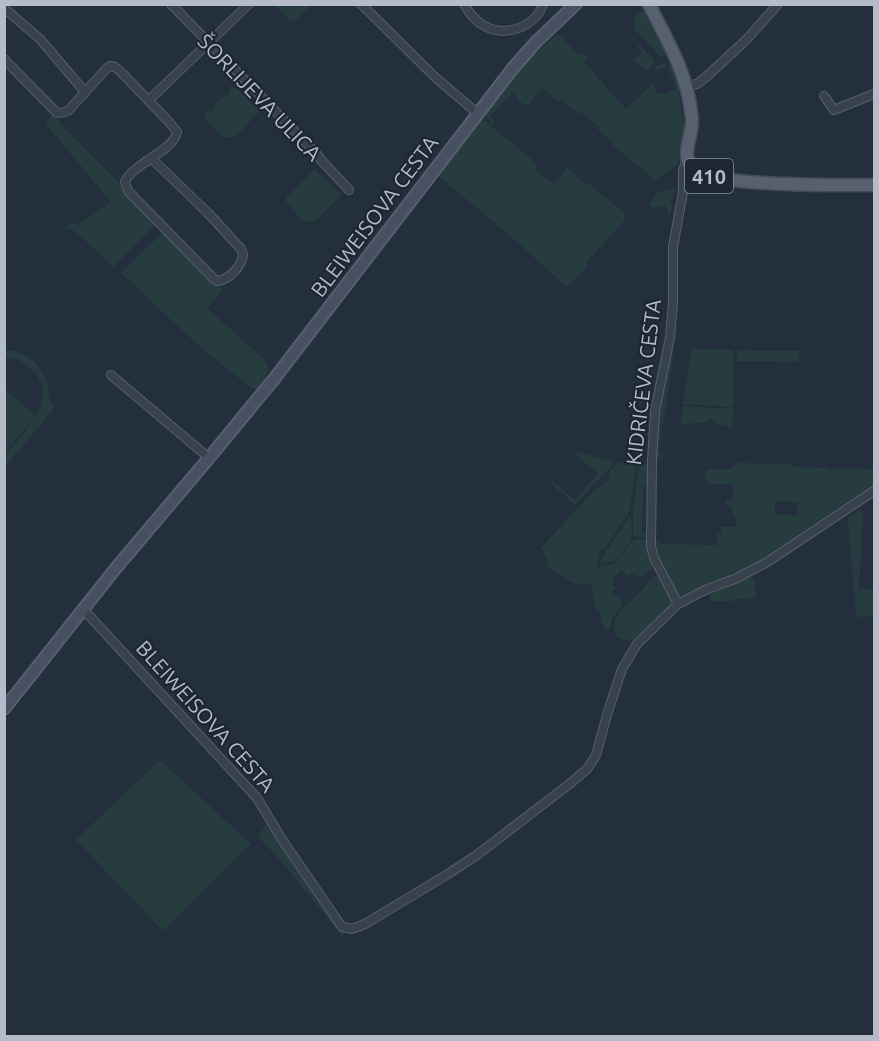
<svg xmlns="http://www.w3.org/2000/svg" width="879" height="1041" viewBox="0 0 879 1041" font-family="Ubuntu,sans-serif">
	<style>
		.green { fill: #263c3f; fill-rule: evenodd }
		.lines { fill: none; stroke-linecap: round; stroke-linejoin: round }
		.minor-casing { stroke: #565f6c; stroke-width: 10 }
		.secondary-casing { stroke: #565f6c; stroke-width: 14 }
		.primary-casing { stroke: #414a57; stroke-width: 15 }
		.minor { stroke: #38414e; stroke-width: 8 }
		.secondary { stroke: #465061; stroke-width: 10 }
		.primary { stroke: #56606e; stroke-width: 12 }
		.labels { text-anchor: middle; dominant-baseline: central; stroke-width: 4.5; stroke-linejoin: round; paint-order: stroke }
		.shield { fill: #1d2633; stroke: #878f9c; stroke-width: 1.5 }
		.shield-label { font-size: 20px; font-weight: bold; fill: #b4bcc9 }
		.street-label { font-size: 21px; fill: #b4bcc9; stroke: #1d2633 }
	</style>
	<rect width="100%" height="100%" fill="#242f3e"/>
	<!-- green -->
	<g class="green">
		<path d="M274,5H311L296,20L292,21L288,18Z"/>
		<path d="M644,11L666,54L664,56L661,57L636,31C632,23 634,13 644,11Z"/>
		<path d="M556,35L565,36L563,39L579,56L582,52L588,58L584,62L626,109L653,83L658,95L662,93L663,94L676,89L668,66L654,71V69L659,64L671,66L677,75L681,108L685,126L679,160L677,165L662,175L656,181L613,145L614,144L598,130L599,127L581,112L579,114L562,100L560,103L542,88L527,106L516,99L518,97L513,93L490,116L495,122L493,125C488,120 485,117 485,112L519,69Z"/>
		<path d="M636,42L656,61L646,71L633,60L642,51L635,43Z"/>
		<path d="M232,87L236,88L258,109L259,112L255,116L253,115L250,119L251,120C243,128 234,143 221,136L222,135L211,126L212,125L209,122L208,123L206,120L205,115L210,109L212,111L216,105L215,104L223,96L225,98L230,92L229,90Z"/>
		<path d="M54,113L62,125L120,184L123,190L156,223L114,267L76,232L67,228L72,222L78,225L111,202L45,123Z"/>
		<path d="M482,118L538,165L535,169L554,184L567,167L585,184L587,182L623,212L625,216L624,221L586,263L588,266L567,287L508,234L437,175L478,121H479Z"/>
		<path d="M314,169H315L341,195L314,222C304,225 298,215 291,208L292,207L286,202V198Z"/>
		<path d="M675,189L671,202L673,203L671,214L669,215L665,205L653,208L649,204L658,192Z"/>
		<path d="M164,231L213,281L223,289L207,308L263,358L269,368L265,378L256,390C207,357 165,313 121,273Z"/>
		<path d="M673,348H675L658,453L663,454L662,457L659,458L657,454L660,406Z"/>
		<path d="M691,349L734,350L733,407L683,404Z"/>
		<path d="M5,350C33,351 50,374 50,402L55,407L5,467C5,463 4,458 6,454C8,450 12,447 15,443C31,424 55,401 36,374C28,364 17,358 5,357Z"/>
		<path d="M738,350L799,351L798,362L737,361Z"/>
		<path d="M5,389L36,416L5,452Z"/>
		<path d="M683,406L733,409L732,430L725,425H717L714,420L710,419L702,423L680,424Z"/>
		<path d="M577,452L615,462L575,505L551,483L553,481L574,500L598,474L575,454Z"/>
		<path d="M618,462L636,465L630,510L605,549L602,548L600,551L596,567L615,563L631,542L635,539L647,540L653,568L640,577L632,574L628,576L621,570L614,577L612,583L616,588L612,591L615,596L618,595L623,603L612,619L610,629L605,630L598,609L595,610L592,585L573,583L547,567L549,564C546,559 544,551 541,548L597,487L599,488L611,477L608,473Z"/>
		<path d="M737,463L790,464L793,467L829,468V470H833L834,468L874,469V486L853,499L762,560L749,567L703,585L686,595L682,596L678,594C669,577 658,561 656,542L658,539L659,543L662,544L717,545L718,533H721V527H736V519L733,515V512L730,506L726,505V500L733,499V484H708V480L705,479V472L709,469H730ZM775,502H798V515H775Z"/>
		<path d="M641,464H645L649,469V486H643L642,533L647,534V538L636,537L633,535V513L638,466Z"/>
		<path d="M859,510L863,514L859,589L874,590V616L856,617L848,519Z"/>
		<path d="M630,516L631,518C631,525 633,534 630,541L615,561L601,564L600,561L603,556Z"/>
		<path d="M655,576H658L672,600L671,606L636,640C612,643 608,628 621,610C625,605 630,601 635,597C642,590 648,582 655,576Z"/>
		<path d="M750,576L755,580L756,598L734,599L733,601H711L708,591Z"/>
		<path d="M160,760L251,844L163,931L76,840Z"/>
		<path d="M268,822L333,921L345,933L343,937L276,855L258,837Z"/>
	</g>
	<g class="lines">
		<defs>
			<g id="minor">
				<path d="M171,4L316,153L321,160L349,190"/>
				<path d="M361,4L436,78L477,113"/>
				<path d="M464,4C469,13 474,20 483,25C504,38 535,28 543,4"/>
				<path d="M4,8L40,39L85,92"/>
				<path d="M4,59L56,112L60,113L68,111L106,69L110,66L115,67L122,73L169,122L177,132C174,151 133,163 125,182L128,191L214,279L218,281C230,279 242,266 243,254L241,249L208,213L151,158"/>
				<path d="M687,86L697,84L706,77L746,40L778,4"/>
				<path d="M824,96L834,110L874,94"/>
				<path d="M149,100L249,4"/>
				<path d="M111,375L209,458"/>
				<path d="M678,604L654,558L651,546L652,461L655,411L670,337L673,303V247L683,192V170L687,159"/>
				<path d="M83,609L257,798L283,841L342,927L352,929L365,924L448,874L477,855L572,782L588,768L596,755L607,715L622,669L637,644L678,604L705,590L737,578L769,561L874,491"/>
			</g>
			<path id="secondary" d="M4,709L116,568L209,458L274,379L513,68L537,41L576,4"/>
			<path id="primary" d="M649,4C665,37 685,69 690,105C691,111 692,117 692,123C691,137 682,155 691,168C704,187 847,185 874,185"/>
		</defs>
		<!-- minor casing -->
		<use href="#minor" class="minor-casing"/>
		<!-- secondary casing -->
		<use href="#secondary" class="secondary-casing"/>
		<!-- primary casing -->
		<use href="#primary" class="primary-casing"/>
		<!-- minor -->
		<use href="#minor" class="minor"/>
		<!-- secondary -->
		<use href="#secondary" class="secondary"/>
		<!-- primary -->
		<use href="#primary" class="primary"/>
	</g>
	<g class="labels">
		<!-- shield labels -->
		<rect class="shield" x="685" y="159" width="48" height="34" rx="4.5"/>
		<g class="shield-label">
			<text x="709" y="176">410</text>
		</g>
		<!-- street labels -->
		<g class="street-label">
			<text transform="translate(260 97) rotate(46)">ŠORLIJEVA ULICA</text>
			<text transform="translate(374 216) rotate(-53)">BLEIWEISOVA CESTA</text>
			<text transform="translate(643 382) rotate(-83)">KIDRIČEVA CESTA</text>
			<text transform="translate(206 716) rotate(48)">BLEIWEISOVA CESTA</text>
		</g>
	</g>
	<!-- border -->
	<rect width="879" height="1041" fill="none" stroke="#b4bcc9" stroke-width="12"/>
</svg>
